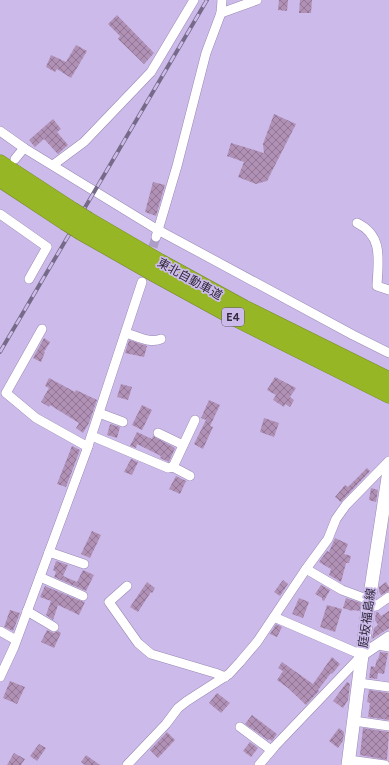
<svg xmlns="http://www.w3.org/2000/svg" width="389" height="765" viewBox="0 0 389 765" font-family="Figtree,'Noto Sans JP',sans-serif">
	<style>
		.building { fill: url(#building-cross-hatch) }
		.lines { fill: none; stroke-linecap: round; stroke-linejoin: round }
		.minor-tunnel { stroke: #ad9ec7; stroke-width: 9; stroke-dasharray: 9 4.5; stroke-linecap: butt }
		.minor-casing { stroke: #9989b5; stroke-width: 10 }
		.tertiary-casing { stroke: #9989b5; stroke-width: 12 }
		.secondary-casing { stroke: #9989b5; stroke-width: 14 }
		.motorway-casing { stroke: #73852d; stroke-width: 17 }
		.minor { stroke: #fff; stroke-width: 9 }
		.tertiary { stroke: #fff; stroke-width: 11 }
		.secondary { stroke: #fff; stroke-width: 13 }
		.motorway { stroke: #96b625; stroke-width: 16 }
		.rail-casing { stroke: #766a89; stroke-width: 4 }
		.rail { stroke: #ccbbea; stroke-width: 2.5; stroke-dasharray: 8; stroke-linecap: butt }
		.motorway-bridge-casing { stroke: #73852d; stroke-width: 17; stroke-linecap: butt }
		.motorway-bridge { stroke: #96b625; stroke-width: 16 }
		.labels { text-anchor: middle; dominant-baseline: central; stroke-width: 3.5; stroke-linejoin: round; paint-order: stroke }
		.shield { fill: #ccbbea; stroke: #605671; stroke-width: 1 }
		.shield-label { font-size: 11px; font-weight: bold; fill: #322b3d }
		.street-label { font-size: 12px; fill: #322b3d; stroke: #ccbbea }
	</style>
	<defs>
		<pattern id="building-cross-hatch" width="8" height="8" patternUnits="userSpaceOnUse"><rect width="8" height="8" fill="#b190b6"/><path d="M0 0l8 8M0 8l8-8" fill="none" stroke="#917695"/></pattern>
	</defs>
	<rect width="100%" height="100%" fill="#ccbbea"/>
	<!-- building -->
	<g class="building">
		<path d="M279,0H288L287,11L278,10Z"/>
		<path d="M300,0H312L311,13H299Z"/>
		<path d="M117,15L154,53L144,64L118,39L120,36L108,24Z"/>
		<path d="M76,45L87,51L71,78L57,69L55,72L46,67L51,55L66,62Z"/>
		<path d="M274,114L296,124L267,181L256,184L238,177L244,162L227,156L231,143L264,153L263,144Z"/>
		<path d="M53,119L61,129L57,132L68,145L58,154L44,139L35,147L29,140Z"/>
		<path d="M153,182L165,185L156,216L145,212Z"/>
		<path d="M44,338L50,342L44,352H45L41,362L33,358Z"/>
		<path d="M129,340L147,346L144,357L125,353Z"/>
		<path d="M275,377L296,388L290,397L294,400L290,407L285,404L284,407L273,400L276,395L267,390Z"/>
		<path d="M49,378L75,392L76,390L97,400L89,423L83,433L76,428L79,423L50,405L49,407L41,402L49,388L45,386Z"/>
		<path d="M121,384L132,387L128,400L117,397Z"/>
		<path d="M209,400L220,405L210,426L213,427L203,449L194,444L206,420L201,418Z"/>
		<path d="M142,405L152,410L142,430L132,425Z"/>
		<path d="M264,418L279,423L274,437L260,432Z"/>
		<path d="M110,424L120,427L117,438L107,435Z"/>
		<path d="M137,432L152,439L153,436L175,448L169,462L160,458L161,456L137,444L136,448L130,446Z"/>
		<path d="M72,446L80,450L66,487L57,484Z"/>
		<path d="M131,459L138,462L132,475L124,472Z"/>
		<path d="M367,468L370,471L341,502L335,497L345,485L348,487Z"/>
		<path d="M176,476L186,481L180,494L169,489Z"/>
		<path d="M371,488L378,490L376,502L369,500Z"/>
		<path d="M92,531L101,535L90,558L81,554Z"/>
		<path d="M335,538L348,544L344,554L351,556L349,563H346L341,582L329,575L331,569L319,562L327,551L329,552Z"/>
		<path d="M56,561L68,565L63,576L77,582L83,570L94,575L86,591L54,577L56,572L53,570Z"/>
		<path d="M283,580L288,584L280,596L274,592Z"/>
		<path d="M147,582L155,588L152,593L151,592L138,612L130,607Z"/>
		<path d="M386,582L389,587V591L381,595L379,591V587Z"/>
		<path d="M321,585L330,590L324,601L322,600V598L315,594Z"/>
		<path d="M45,586L81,601L85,602L79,615L58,605L53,620L46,615L51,601L40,597Z"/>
		<path d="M299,598L309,602L303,618L292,614Z"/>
		<path d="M346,598L361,603L360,611L353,610L352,611L343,608Z"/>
		<path d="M327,605L342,609L335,632L320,627Z"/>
		<path d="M10,610L20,613L13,631L4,627Z"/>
		<path d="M389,611V628L372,639L374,628L378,625L375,620L376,612H378L381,616Z"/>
		<path d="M276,624L282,627L277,637L270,634Z"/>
		<path d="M47,630L54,633L58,631L61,633L54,648L41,642Z"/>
		<path d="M380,652L388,653L384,674L378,673L377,679L369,678L371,666L375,667L377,659L378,660Z"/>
		<path d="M332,657L340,664L332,674L331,673L318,690L319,691L306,705L288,688L277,680L283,671L278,668L282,662L313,684Z"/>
		<path d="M10,681L25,687L17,704L3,698Z"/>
		<path d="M347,682L350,684L348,700L343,708L333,701Z"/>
		<path d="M369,690L389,693V720L368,717L370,703L367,702Z"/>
		<path d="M217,693L230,703L221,713L209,703Z"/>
		<path d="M252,715L277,734L272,741L269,739L268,740L245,724Z"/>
		<path d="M339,728L344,732L343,741L338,748L329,741Z"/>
		<path d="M363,728L389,732L387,760L360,755Z"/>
		<path d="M167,732L175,740L158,758L150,750Z"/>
		<path d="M250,742L258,748L251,757L243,751Z"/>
		<path d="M39,744L46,748L37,761L30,756Z"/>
		<path d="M14,753L25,759L21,765H7Z"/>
		<path d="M86,755L100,765H85L81,762Z"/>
	</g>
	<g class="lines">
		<!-- minor-tunnel -->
		<path class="minor-tunnel" d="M149,260L156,237"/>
		<defs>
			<g id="minor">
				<path d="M221,13L257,0"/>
				<path d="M0,131L24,148L158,230L353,335L389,353"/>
				<path d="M15,159L24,148"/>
				<path d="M53,165L84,142L151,72L194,0"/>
				<path d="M0,214L47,247L29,279"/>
				<path d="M357,223C384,236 378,261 377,286L389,290"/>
				<path d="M156,237L177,166L206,53L221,13L222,0"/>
				<path d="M42,329L6,393L36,418L88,447"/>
				<path d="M126,333C136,336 151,344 161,339"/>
				<path d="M99,413L123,422"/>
				<path d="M158,433L183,445"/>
				<path d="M92,436L168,468L173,467L190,476"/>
				<path d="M173,467L195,420"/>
				<path d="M49,552L84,564"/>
				<path d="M306,569L342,590L369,600"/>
				<path d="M40,577L83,596"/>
				<path d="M127,586L109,602L138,643L151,654L215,673L225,677"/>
				<path d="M368,608L376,606L389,597"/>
				<path d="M27,611L54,627"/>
				<path d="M0,631L16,640"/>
				<path d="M378,645L389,647"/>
				<path d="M0,677L14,647L86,452L142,282"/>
				<path d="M359,683L389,687"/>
				<path d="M354,721L389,726"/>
				<path d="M240,727L271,750"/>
				<path d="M349,760L385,765"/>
				<path d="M127,765L166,724L178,708L187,701L229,674L240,662L257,642L306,569L328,539L336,519L346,505L389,461"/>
				<path d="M259,765L275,746L362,655L274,617"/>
			</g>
			<path id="tertiary" d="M362,655L389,637"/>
			<path id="secondary" d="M348,765L368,608L389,471"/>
			<g id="motorway">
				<path d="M0,163L72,210"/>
				<path d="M0,179L65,222"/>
				<path d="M88,220L160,262L244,308L389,380"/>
				<path d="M81,232L155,274L237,319L389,395"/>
			</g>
		</defs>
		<!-- minor casing -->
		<use href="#minor" class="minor-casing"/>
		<!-- tertiary casing -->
		<use href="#tertiary" class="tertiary-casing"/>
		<!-- secondary casing -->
		<use href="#secondary" class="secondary-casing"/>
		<!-- motorway casing -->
		<use href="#motorway" class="motorway-casing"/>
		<!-- minor -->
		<use href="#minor" class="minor"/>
		<!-- tertiary -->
		<use href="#tertiary" class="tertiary"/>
		<!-- secondary -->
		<use href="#secondary" class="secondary"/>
		<!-- motorway -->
		<use href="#motorway" class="motorway"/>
		<defs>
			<path id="rail" d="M0,352L207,0"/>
		</defs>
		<!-- rail casing -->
		<use href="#rail" class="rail-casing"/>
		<!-- rail -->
		<use href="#rail" class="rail"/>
		<defs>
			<g id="motorway-bridge">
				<path d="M72,210L88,220"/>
				<path d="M65,222L81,232"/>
			</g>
		</defs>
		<!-- motorway-bridge casing -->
		<use href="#motorway-bridge" class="motorway-bridge-casing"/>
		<!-- motorway-bridge -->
		<use href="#motorway-bridge" class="motorway-bridge"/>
	</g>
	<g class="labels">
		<!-- shield labels -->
		<rect class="shield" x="222" y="308" width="22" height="18" rx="3"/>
		<g class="shield-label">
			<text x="233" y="317">E4</text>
		</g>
		<!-- street labels -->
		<g class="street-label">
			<text transform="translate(190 279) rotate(29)">東北自動車道</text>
			<text transform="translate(367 618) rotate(-82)">庭坂福島線</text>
		</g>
	</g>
</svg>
